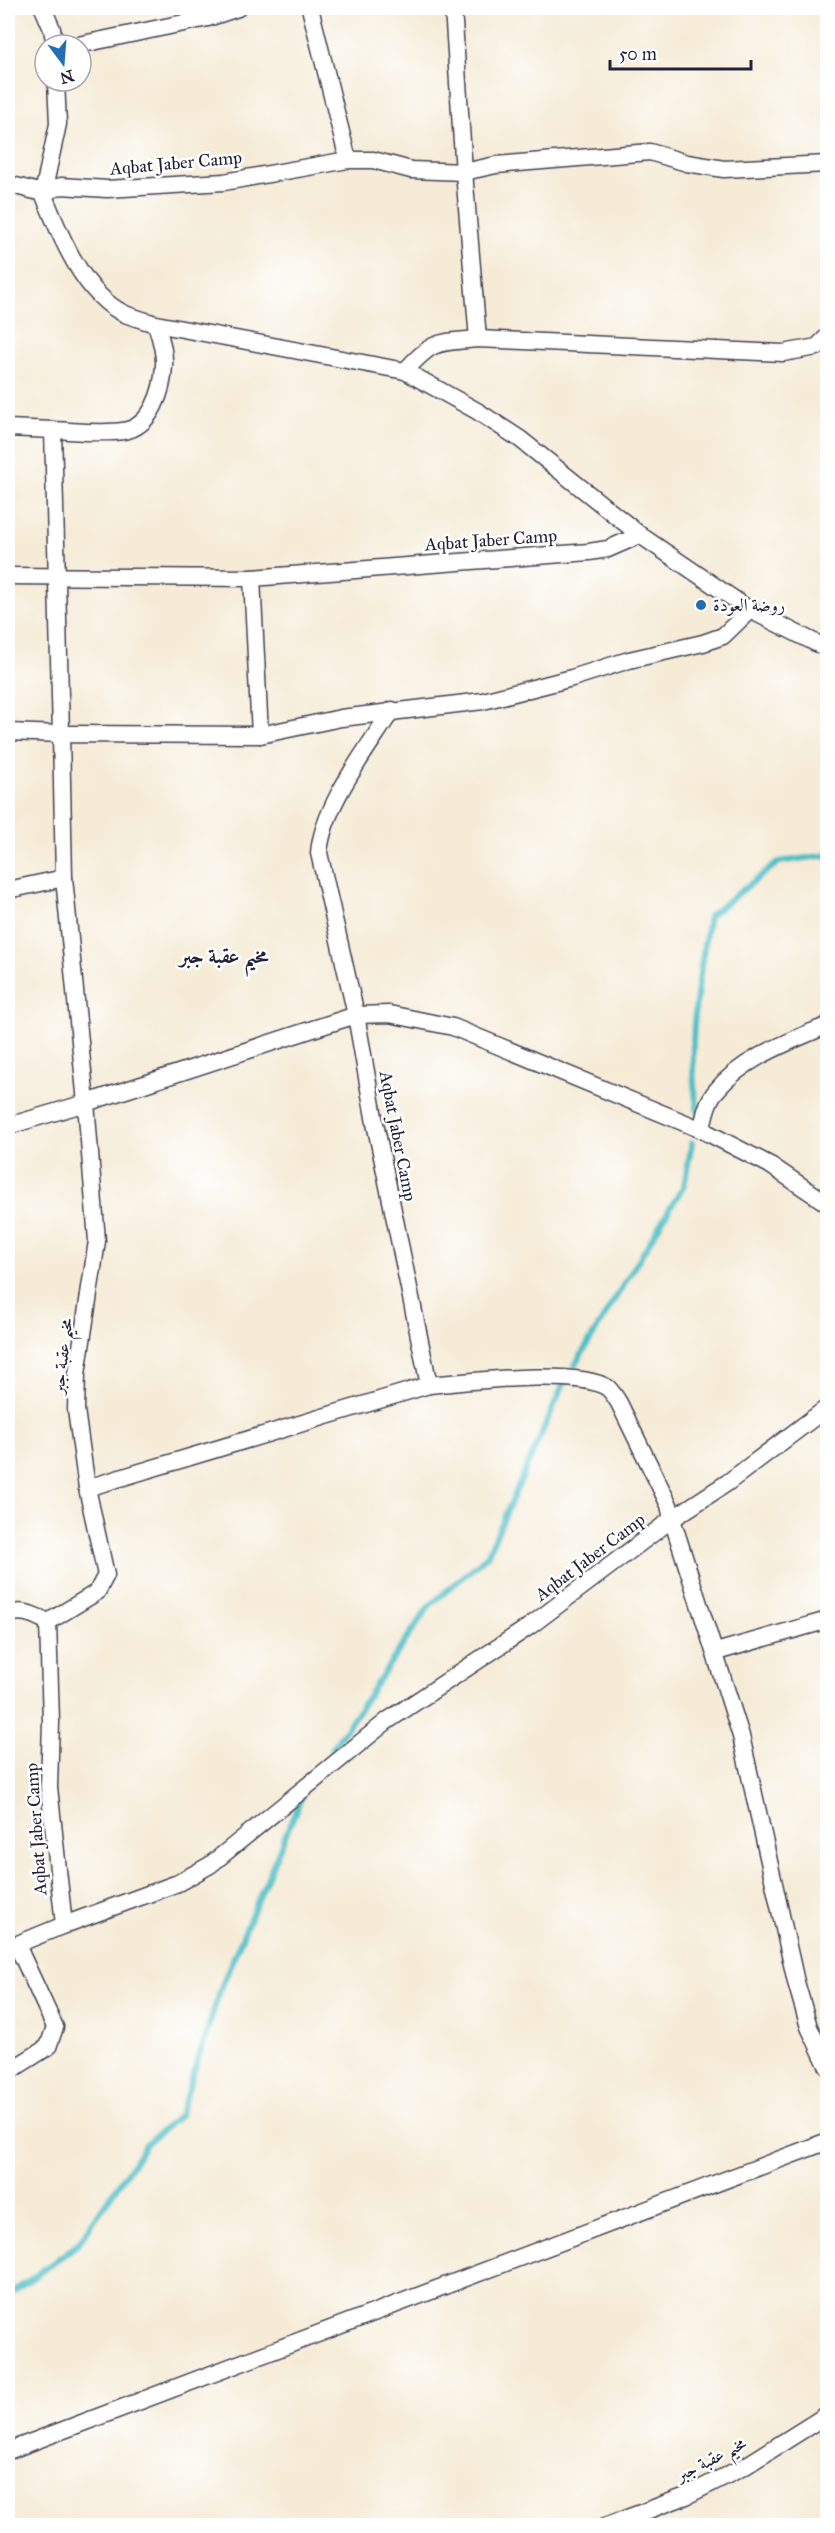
<svg xmlns="http://www.w3.org/2000/svg" width="835" height="2533" viewBox="0 0 835 2533" font-family="'IM FELL Great Primer',Amiri,serif">
	<style>
		.lines { fill: none; stroke-linecap: round; stroke-linejoin: round }
		.stream { stroke: #50bec7; stroke-width: 6 }
		.street-casing { stroke: #424052; stroke-width: 19 }
		.street { stroke: #fff; stroke-width: 16 }
		.poi-dot { fill: #1f6fb2; stroke: #fff; stroke-width: 2 }
		.labels { text-anchor: middle; dominant-baseline: central; stroke-width: 5; stroke-linejoin: round; paint-order: stroke }
		.street-label { font-size: 18px; fill: #22223b; stroke: #fff }
		.poi-label { font-size: 18px; fill: #22223b; stroke: #fff; text-anchor: start }
		.quarter-label { font-size: 21px; font-weight: bold; fill: #22223b; stroke: #fff }
	</style>
	<rect width="100%" height="100%" fill="#fff"/>
	<filter id="ink" filterUnits="userSpaceOnUse"><feTurbulence type="fractalNoise" baseFrequency=".0167" numOctaves="2"/><feDisplacementMap in="SourceGraphic" scale="12" xChannelSelector="R" yChannelSelector="G"/><feConvolveMatrix kernelMatrix="1 2 1 2 8 2 1 2 1" color-interpolation-filters="sRGB"/></filter>
	<filter id="wash" filterUnits="userSpaceOnUse"><feTurbulence type="fractalNoise" baseFrequency=".008" numOctaves="4" result="noise"/><feDisplacementMap in="SourceGraphic" scale="24" xChannelSelector="R" yChannelSelector="G"/><feGaussianBlur stdDeviation="1.35" result="paint"/><feColorMatrix in="noise" values="0 0 0 0 0 0 0 0 0 0 0 0 0 0 0 0 0 1.4 0 .05"/><feComposite in="paint" operator="in"/></filter>
	<g filter="url(#wash)">
		<rect width="100%" height="100%" fill="#f5ebd6"/>
		<g class="lines">
			<!-- stream -->
			<g class="stream">
				<path d="M698,1112C685,1048 699,980 709,916L779,862L828,855"/>
				<path d="M575,1365L684,1185L692,1143"/>
				<path d="M331,1751L429,1606L487,1556L565,1381"/>
				<path d="M8,2296L78,2244L146,2144L180,2115L222,1985L302,1796"/>
			</g>
		</g>
	</g>
	<g filter="url(#ink)">
		<g class="lines">
			<defs>
				<g id="street">
					<path d="M43,8L52,29L55,45"/>
					<path d="M310,8L348,160H373L411,170L464,172L453,8"/>
					<path d="M78,45L208,18L238,8"/>
					<path d="M8,184L43,193C59,233 83,295 125,314C135,318 146,321 156,324C160,337 165,351 164,365C163,390 152,427 123,431C101,434 75,431 53,430"/>
					<path d="M43,193L61,186L107,189L224,182L348,160"/>
					<path d="M43,193L58,124L56,81"/>
					<path d="M478,339L464,172L496,165L650,152L687,163L724,169L828,164"/>
					<path d="M405,371C434,339 437,343 478,339L783,353L817,347L828,336"/>
					<path d="M8,428L53,430L61,734L8,732"/>
					<path d="M640,535L750,610L828,649"/>
					<path d="M8,576L252,578L589,552L608,549L640,535L520,439L477,411L405,371L156,324"/>
					<path d="M252,578L260,735"/>
					<path d="M750,610L723,636L703,643L629,660L572,678L483,701L341,718L260,735L61,734L64,878L86,1103L356,1015L389,1014L453,1027L702,1130C704,1117 707,1101 716,1091C743,1058 789,1042 828,1025"/>
					<path d="M8,890L64,878"/>
					<path d="M8,1126L86,1103L97,1241L77,1374L76,1410L87,1488L106,1575L97,1592L48,1622C35,1616 22,1608 8,1615"/>
					<path d="M702,1130L770,1165L828,1204"/>
					<path d="M828,1407L727,1483L672,1519L741,1736L796,1982L809,2027L828,2067"/>
					<path d="M87,1488L429,1385"/>
					<path d="M716,1652L828,1620"/>
					<path d="M64,1925L178,1883L210,1865L387,1721L530,1626L672,1519L669,1505L619,1403C616,1398 612,1392 608,1388C578,1368 467,1382 429,1385L375,1123L356,1015L319,853C323,805 367,750 392,710"/>
					<path d="M8,1948L64,1925L49,1787L51,1722L48,1622"/>
					<path d="M8,2072L48,2047L55,2027L17,1945"/>
					<path d="M8,2451L828,2141"/>
					<path d="M606,2526L686,2496L747,2465L828,2414"/>
				</g>
			</defs>
			<!-- street casing -->
			<use href="#street" class="street-casing"/>
			<!-- street -->
			<use href="#street" class="street"/>
		</g>
	</g>
	<!-- markers -->
	<circle class="poi-dot" cx="701" cy="605" r="6"/>
	<g class="labels">
		<!-- street labels -->
		<g class="street-label">
			<text transform="translate(176 163) rotate(-5)">Aqbat Jaber Camp</text>
			<text transform="translate(491 540) rotate(-4)">Aqbat Jaber Camp</text>
			<text transform="translate(398 1136) rotate(79)">Aqbat Jaber Camp</text>
			<text transform="translate(62 1356) rotate(-83)">مخيم عقبة جبر</text>
			<text transform="translate(590 1557) rotate(-37)">Aqbat Jaber Camp</text>
			<text transform="translate(36 1829) rotate(-94)">Aqbat Jaber Camp</text>
			<text transform="translate(711 2459) rotate(-27)">مخيم عقبة جبر</text>
		</g>
		<!-- poi labels -->
		<g class="poi-label">
			<text x="713" y="605">روضة العودة</text>
		</g>
		<!-- quarter labels -->
		<g class="quarter-label">
			<text x="224" y="956">مخيم عقبة جبر</text>
		</g>
	</g>
	<!-- margin -->
	<rect width="835" height="2533" fill="none" stroke="#fff" stroke-width="30"/>
	<!-- north arrow -->
	<g transform="translate(63 63) rotate(164)"><circle r="28" fill="#ffffff" stroke="#a7a7b1" stroke-width="1.5"/>
	<path d="M0-4.5L10 22L0 15L-10 22Z" fill="#1f6fb2"/>
	<text y="-9" font-size="16" font-weight="bold" text-anchor="middle" fill="#22223b">N</text>
	</g>
	<!-- scale -->
	<path d="M610 60v9h141v-9" fill="none" stroke="#22223b" stroke-width="3"/>
	<text x="619" y="60" font-size="18" fill="#22223b" stroke="#ffffff" stroke-width="4.5" paint-order="stroke">50 m</text>
</svg>
